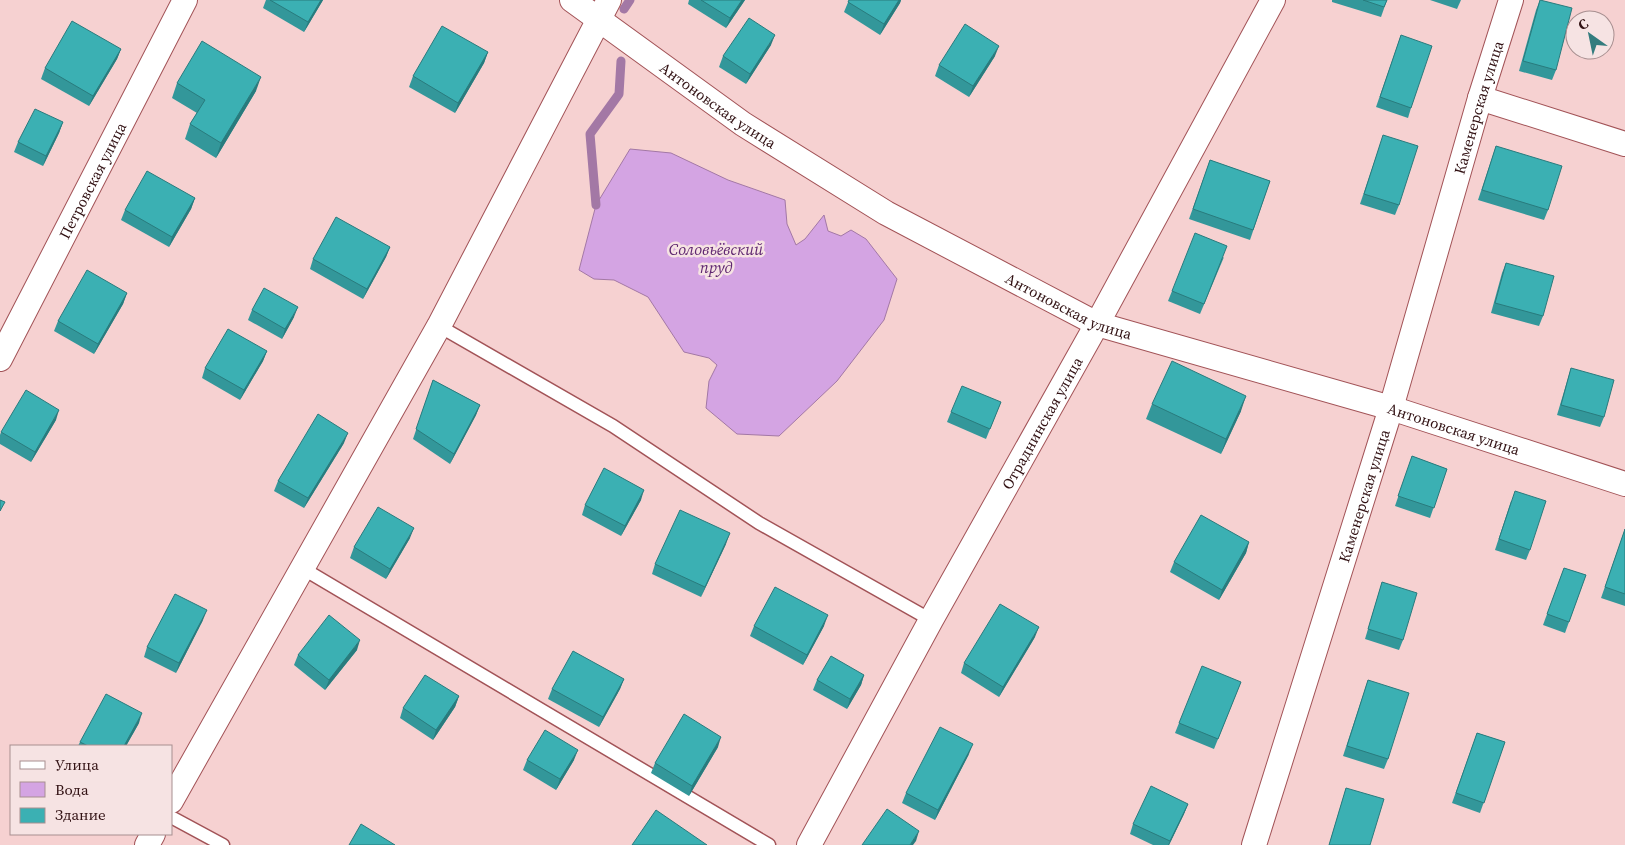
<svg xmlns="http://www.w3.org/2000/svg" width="1625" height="845" viewBox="0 0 1625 845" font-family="'Source Serif 4',serif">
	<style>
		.water { fill: #d4a4e3; stroke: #a378a5 }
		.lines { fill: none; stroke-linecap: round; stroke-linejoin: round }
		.stream { stroke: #a378a5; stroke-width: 9 }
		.lane-casing { stroke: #a25357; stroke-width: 15 }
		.street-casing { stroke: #a25357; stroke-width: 26 }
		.lane { stroke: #fff; stroke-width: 12 }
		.street { stroke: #fff; stroke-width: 24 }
		.wall { fill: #33979a }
		.shaded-wall { fill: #297b7d }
		.building { fill: #3bb0b3; stroke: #297b7d }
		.labels { text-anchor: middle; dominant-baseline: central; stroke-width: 5; stroke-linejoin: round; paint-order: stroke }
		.street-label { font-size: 15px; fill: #311113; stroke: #f6e3e3 }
		.water-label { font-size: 16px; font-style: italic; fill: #5f2670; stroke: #f6e3e3 }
	</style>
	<rect width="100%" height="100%" fill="#f6d1d1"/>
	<!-- water -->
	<path class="water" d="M630,149L671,153L728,180L785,200L787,224L796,245L805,239L824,215L828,231L841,236L851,230L866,239L897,279L884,320L837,381L779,436L737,434L706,408L709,381L717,365L709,358L684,352L648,297L614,280L594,279L579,270L596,205Z"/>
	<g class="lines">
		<!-- stream -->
		<g class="stream">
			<path d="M624,9L630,0"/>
			<path d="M596,205L590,134L619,94L621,61"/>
		</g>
		<defs>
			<g id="lane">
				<path d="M439,326L613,426L759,523L931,620"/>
				<path d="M302,568L769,845"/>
				<path d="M171,817L223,845"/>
			</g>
			<g id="street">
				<path id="s1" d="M572,0L743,124L886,213L1097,324L1391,408L1625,484"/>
				<path d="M1480,98L1625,144"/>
				<path id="s2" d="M0,359L185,0"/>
				<path d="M171,801L439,326L609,0"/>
				<path d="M147,845L153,834"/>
				<path id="s3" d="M809,845L931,620L1097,324L1273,0"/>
				<path id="s4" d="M1254,845L1391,408L1480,98L1511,0"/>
			</g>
		</defs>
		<!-- lane casing -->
		<use href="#lane" class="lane-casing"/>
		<!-- street casing -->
		<use href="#street" class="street-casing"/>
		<!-- lane -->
		<use href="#lane" class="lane"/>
		<!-- street -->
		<use href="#street" class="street"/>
	</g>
	<!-- wall -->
	<g class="wall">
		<path d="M266,0H323L304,32L263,8Z"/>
		<path d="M689,0H745L726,28L688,4Z"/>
		<path d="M849,0H901L900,3L880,35L844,12Z"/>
		<path d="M1332,0H1387L1381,17L1332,2Z"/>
		<path d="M1430,0H1461L1457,9Z"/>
		<path d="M1540,0L1556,70L1552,80L1519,71L1536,10Z"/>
		<path d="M1401,35L1411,108L1408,118L1376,107Z"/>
		<path d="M771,45L746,84L719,67L723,56Z"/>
		<path d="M121,49L117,59L89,106L41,79L45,68Z"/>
		<path d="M488,52L484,63L455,113L409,87L413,76Z"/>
		<path d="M995,56L969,97L935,76L939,65Z"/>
		<path d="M177,83L256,91L216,158L185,139L190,124L197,113L172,98Z"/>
		<path d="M63,122L59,133L43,166L14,152L18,142Z"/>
		<path d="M1380,145L1399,205L1395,215L1360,204Z"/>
		<path d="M1496,146L1548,210L1544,220L1478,200Z"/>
		<path d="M1210,160L1270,181L1250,240L1189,219Z"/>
		<path d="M195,198L191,209L169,247L121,220L125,210Z"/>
		<path d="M390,247L386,257L363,299L310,269L313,259Z"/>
		<path d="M1224,257L1200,314L1168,301L1172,291Z"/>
		<path d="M1506,263L1543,316L1539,326L1491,313L1502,273Z"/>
		<path d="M127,293L123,304L94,354L54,331L58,321Z"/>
		<path d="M252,310L294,317L282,339L248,320Z"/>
		<path d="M267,351L263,361L240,400L202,378L205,368Z"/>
		<path d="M1571,368L1604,417L1600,427L1557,415Z"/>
		<path d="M433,380L480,405L476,415L450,464L413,439Z"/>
		<path d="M1001,402L986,439L947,422L951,412Z"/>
		<path d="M1152,404L1241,411L1221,454L1146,419Z"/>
		<path d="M56,420L31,462L0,444V435L1,432Z"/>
		<path d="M344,443L304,508L274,491L278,481Z"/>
		<path d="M1412,456L1447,469L1430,518L1395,506Z"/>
		<path d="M641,500L621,536L582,515L585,505Z"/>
		<path d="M1511,501L1530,550L1526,560L1495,550Z"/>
		<path d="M1625,529V606L1601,598Z"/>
		<path d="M410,538L386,579L350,558L354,547Z"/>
		<path d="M1249,542L1246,553L1219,600L1170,572L1174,562Z"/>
		<path d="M726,544L701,597L652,574L655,564Z"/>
		<path d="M1564,568L1586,575L1565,633L1543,625Z"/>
		<path d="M1382,582L1403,640L1399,650L1365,639Z"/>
		<path d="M203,620L176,673L144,657L147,647Z"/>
		<path d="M754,626H824L803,665L750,636Z"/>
		<path d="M1035,637L999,697L961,673L964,663Z"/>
		<path d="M357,650L325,690L294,665L298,655Z"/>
		<path d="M864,675L861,685L847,709L813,690L817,680Z"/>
		<path d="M624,679L620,689L599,727L548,699L552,689Z"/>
		<path d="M1368,680L1388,759L1384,769L1343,756Z"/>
		<path d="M1241,682L1214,749L1175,733L1179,723Z"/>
		<path d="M459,696L455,707L433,740L400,718L403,708Z"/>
		<path d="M139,723L126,746H78L80,742Z"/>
		<path d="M1477,733L1505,742L1480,813L1452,803Z"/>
		<path d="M718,747L689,796L651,773L655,763Z"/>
		<path d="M969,754L935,820L902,803L906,793Z"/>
		<path d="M527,760H574L556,790L523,770Z"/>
		<path d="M1346,788L1370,845H1329Z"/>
		<path d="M1188,804L1184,814L1169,845H1153L1130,834L1133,824Z"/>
	</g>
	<!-- shaded-wall -->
	<g class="shaded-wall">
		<path d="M321,0H323L304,32L308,22Z"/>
		<path d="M742,0H745L726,28L730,18Z"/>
		<path d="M899,0H901L900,3L880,35L884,24Z"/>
		<path d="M775,35L771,45L746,84L750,74Z"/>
		<path d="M999,46L995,56L969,97L973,86Z"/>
		<path d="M121,49L117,59L89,106L93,96Z"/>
		<path d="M488,52L484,63L455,113L458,103Z"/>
		<path d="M261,77L256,91L216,158L221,143Z"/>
		<path d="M63,122L59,133L43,166L46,156Z"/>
		<path d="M195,198L191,209L169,247L172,237Z"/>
		<path d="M390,247L386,257L363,299L367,289Z"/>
		<path d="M127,293L123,304L94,354L98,344Z"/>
		<path d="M298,307L294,317L282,339L285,329Z"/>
		<path d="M267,351L263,361L240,400L244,390Z"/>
		<path d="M1246,396L1241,411L1221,454L1226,439Z"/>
		<path d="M480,405L476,415L450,464L454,454Z"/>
		<path d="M59,410L56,420L31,462L35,452Z"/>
		<path d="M348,433L344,443L304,508L308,498Z"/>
		<path d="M644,490L641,500L621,536L625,526Z"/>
		<path d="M414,528L410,538L386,579L390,569Z"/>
		<path d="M730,533L726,544L701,597L705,587Z"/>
		<path d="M1249,542L1246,553L1219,600L1222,590Z"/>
		<path d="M207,610L203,620L176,673L179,663Z"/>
		<path d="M828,615L824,626L803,665L807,655Z"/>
		<path d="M1039,627L1035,637L999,697L1003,687Z"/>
		<path d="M360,640L357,650L325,690L329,680Z"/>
		<path d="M864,675L861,685L847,709L850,699Z"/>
		<path d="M624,679L620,689L599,727L603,717Z"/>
		<path d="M459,696L455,707L433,740L436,730Z"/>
		<path d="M142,713L139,723L126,746H124Z"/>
		<path d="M721,737L718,747L689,796L692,786Z"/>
		<path d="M973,744L969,754L935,820L938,810Z"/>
		<path d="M578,750L574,760L556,790L560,779Z"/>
		<path d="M1188,804L1184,814L1169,845H1168Z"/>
		<path d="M919,831L916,841L913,845H910Z"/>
	</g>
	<!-- building -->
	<g class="building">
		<path d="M270,0H321L308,22Z"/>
		<path d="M701,0H742L730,18Z"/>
		<path d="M849,0H899L884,24L848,2Z"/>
		<path d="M1363,0H1387L1384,7Z"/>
		<path d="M1540,0L1572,8L1556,70L1523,61Z"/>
		<path d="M749,18L775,35L750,74L723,56Z"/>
		<path d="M72,21L121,49L93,96L45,68Z"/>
		<path d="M965,24L999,46L973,86L939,65Z"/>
		<path d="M442,26L488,52L458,103L413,76Z"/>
		<path d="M1401,35L1432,46L1411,108L1380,97Z"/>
		<path d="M202,41L261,77L221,143L190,124L205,100L177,83Z"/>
		<path d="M35,109L63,122L46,156L18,142Z"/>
		<path d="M1383,135L1418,146L1399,205L1364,194Z"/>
		<path d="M1496,146L1562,166L1548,210L1482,190Z"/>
		<path d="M1210,160L1270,181L1253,230L1193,209Z"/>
		<path d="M147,171L195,198L172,237L125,210Z"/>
		<path d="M336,217L390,247L367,289L313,259Z"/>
		<path d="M1195,233L1227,246L1204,304L1172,291Z"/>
		<path d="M1506,263L1554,276L1543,316L1495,303Z"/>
		<path d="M87,270L127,293L98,344L58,321Z"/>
		<path d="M264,288L298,307L285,329L252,310Z"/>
		<path d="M228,329L267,351L244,390L205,368Z"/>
		<path d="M1172,361L1246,396L1226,439L1152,404Z"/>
		<path d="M1571,368L1614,380L1604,417L1561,405Z"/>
		<path d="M433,380L480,405L454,454L416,429Z"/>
		<path d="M962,386L1001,402L990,429L951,412Z"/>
		<path d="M26,390L59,410L35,452L1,432Z"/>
		<path d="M318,414L348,433L308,498L278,481Z"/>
		<path d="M1412,456L1447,469L1434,508L1398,496Z"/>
		<path d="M604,468L644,490L625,526L585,505Z"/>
		<path d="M1515,491L1546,501L1530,550L1499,539Z"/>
		<path d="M0,500L5,502L0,511Z"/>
		<path d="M378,507L414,528L390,569L354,547Z"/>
		<path d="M680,510L730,533L705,587L655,564Z"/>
		<path d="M1201,515L1249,542L1222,590L1174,562Z"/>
		<path d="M1625,529V594L1605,587Z"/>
		<path d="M1564,568L1586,575L1569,622L1547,614Z"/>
		<path d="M1382,582L1417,593L1403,640L1368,629Z"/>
		<path d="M775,587L828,615L807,655L754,626Z"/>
		<path d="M175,594L207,610L179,663L147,647Z"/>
		<path d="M1000,604L1039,627L1003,687L964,663Z"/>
		<path d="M329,615L360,640L329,680L298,655Z"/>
		<path d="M573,651L624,679L603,717L552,689Z"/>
		<path d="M831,656L864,675L850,699L817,680Z"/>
		<path d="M1202,666L1241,682L1218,739L1179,723Z"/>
		<path d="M425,675L459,696L436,730L403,708Z"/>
		<path d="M1368,680L1409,693L1388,759L1347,746Z"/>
		<path d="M106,694L142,713L124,746H88L80,742Z"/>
		<path d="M684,714L721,737L692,786L655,763Z"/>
		<path d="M940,727L973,744L938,810L906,793Z"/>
		<path d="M545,730L578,750L560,779L527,760Z"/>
		<path d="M1477,733L1505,742L1484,803L1456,793Z"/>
		<path d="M1151,786L1188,804L1170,841L1133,824Z"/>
		<path d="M1346,788L1384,799L1370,845H1329Z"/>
		<path d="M887,809L919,831L910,845H862Z"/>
		<path d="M656,810L707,845H632Z"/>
		<path d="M361,824L395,845H349Z"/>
	</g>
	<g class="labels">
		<!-- street labels -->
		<g class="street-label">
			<text stroke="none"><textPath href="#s1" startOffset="180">Антоновская улица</textPath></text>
			<text stroke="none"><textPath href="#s4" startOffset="771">Каменерская улица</textPath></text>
			<text stroke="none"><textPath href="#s2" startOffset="201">Петровская улица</textPath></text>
			<text stroke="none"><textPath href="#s1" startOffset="585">Антоновская улица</textPath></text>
			<text stroke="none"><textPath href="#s3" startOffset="482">Отраднинская улица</textPath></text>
			<text stroke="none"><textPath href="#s1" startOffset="990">Антоновская улица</textPath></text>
			<text stroke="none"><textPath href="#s4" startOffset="366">Каменерская улица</textPath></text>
		</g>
		<!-- water labels -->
		<g class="water-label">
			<text x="716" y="249">Соловьёвский<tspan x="716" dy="18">пруд</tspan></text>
		</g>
	</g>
	<!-- legend -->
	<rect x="10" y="745" width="162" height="90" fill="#f6e3e3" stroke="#a78f90"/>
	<rect x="20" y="761" width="25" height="8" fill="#ffffff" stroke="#a78f90"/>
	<text x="55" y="770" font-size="15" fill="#311113">Улица</text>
	<rect x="20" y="782" width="25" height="15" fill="#d4a4e3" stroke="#a78f90"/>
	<text x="55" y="795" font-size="15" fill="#311113">Вода</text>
	<rect x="20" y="808" width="25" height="15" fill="#3bb0b3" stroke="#a78f90"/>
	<text x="55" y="820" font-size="15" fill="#311113">Здание</text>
	<!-- north arrow -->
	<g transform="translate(1590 35) rotate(327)"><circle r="24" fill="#f6e3e3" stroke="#a78f90"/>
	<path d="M0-4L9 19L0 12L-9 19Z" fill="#337c7e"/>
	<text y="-8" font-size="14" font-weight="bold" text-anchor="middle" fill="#311113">С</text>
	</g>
</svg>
